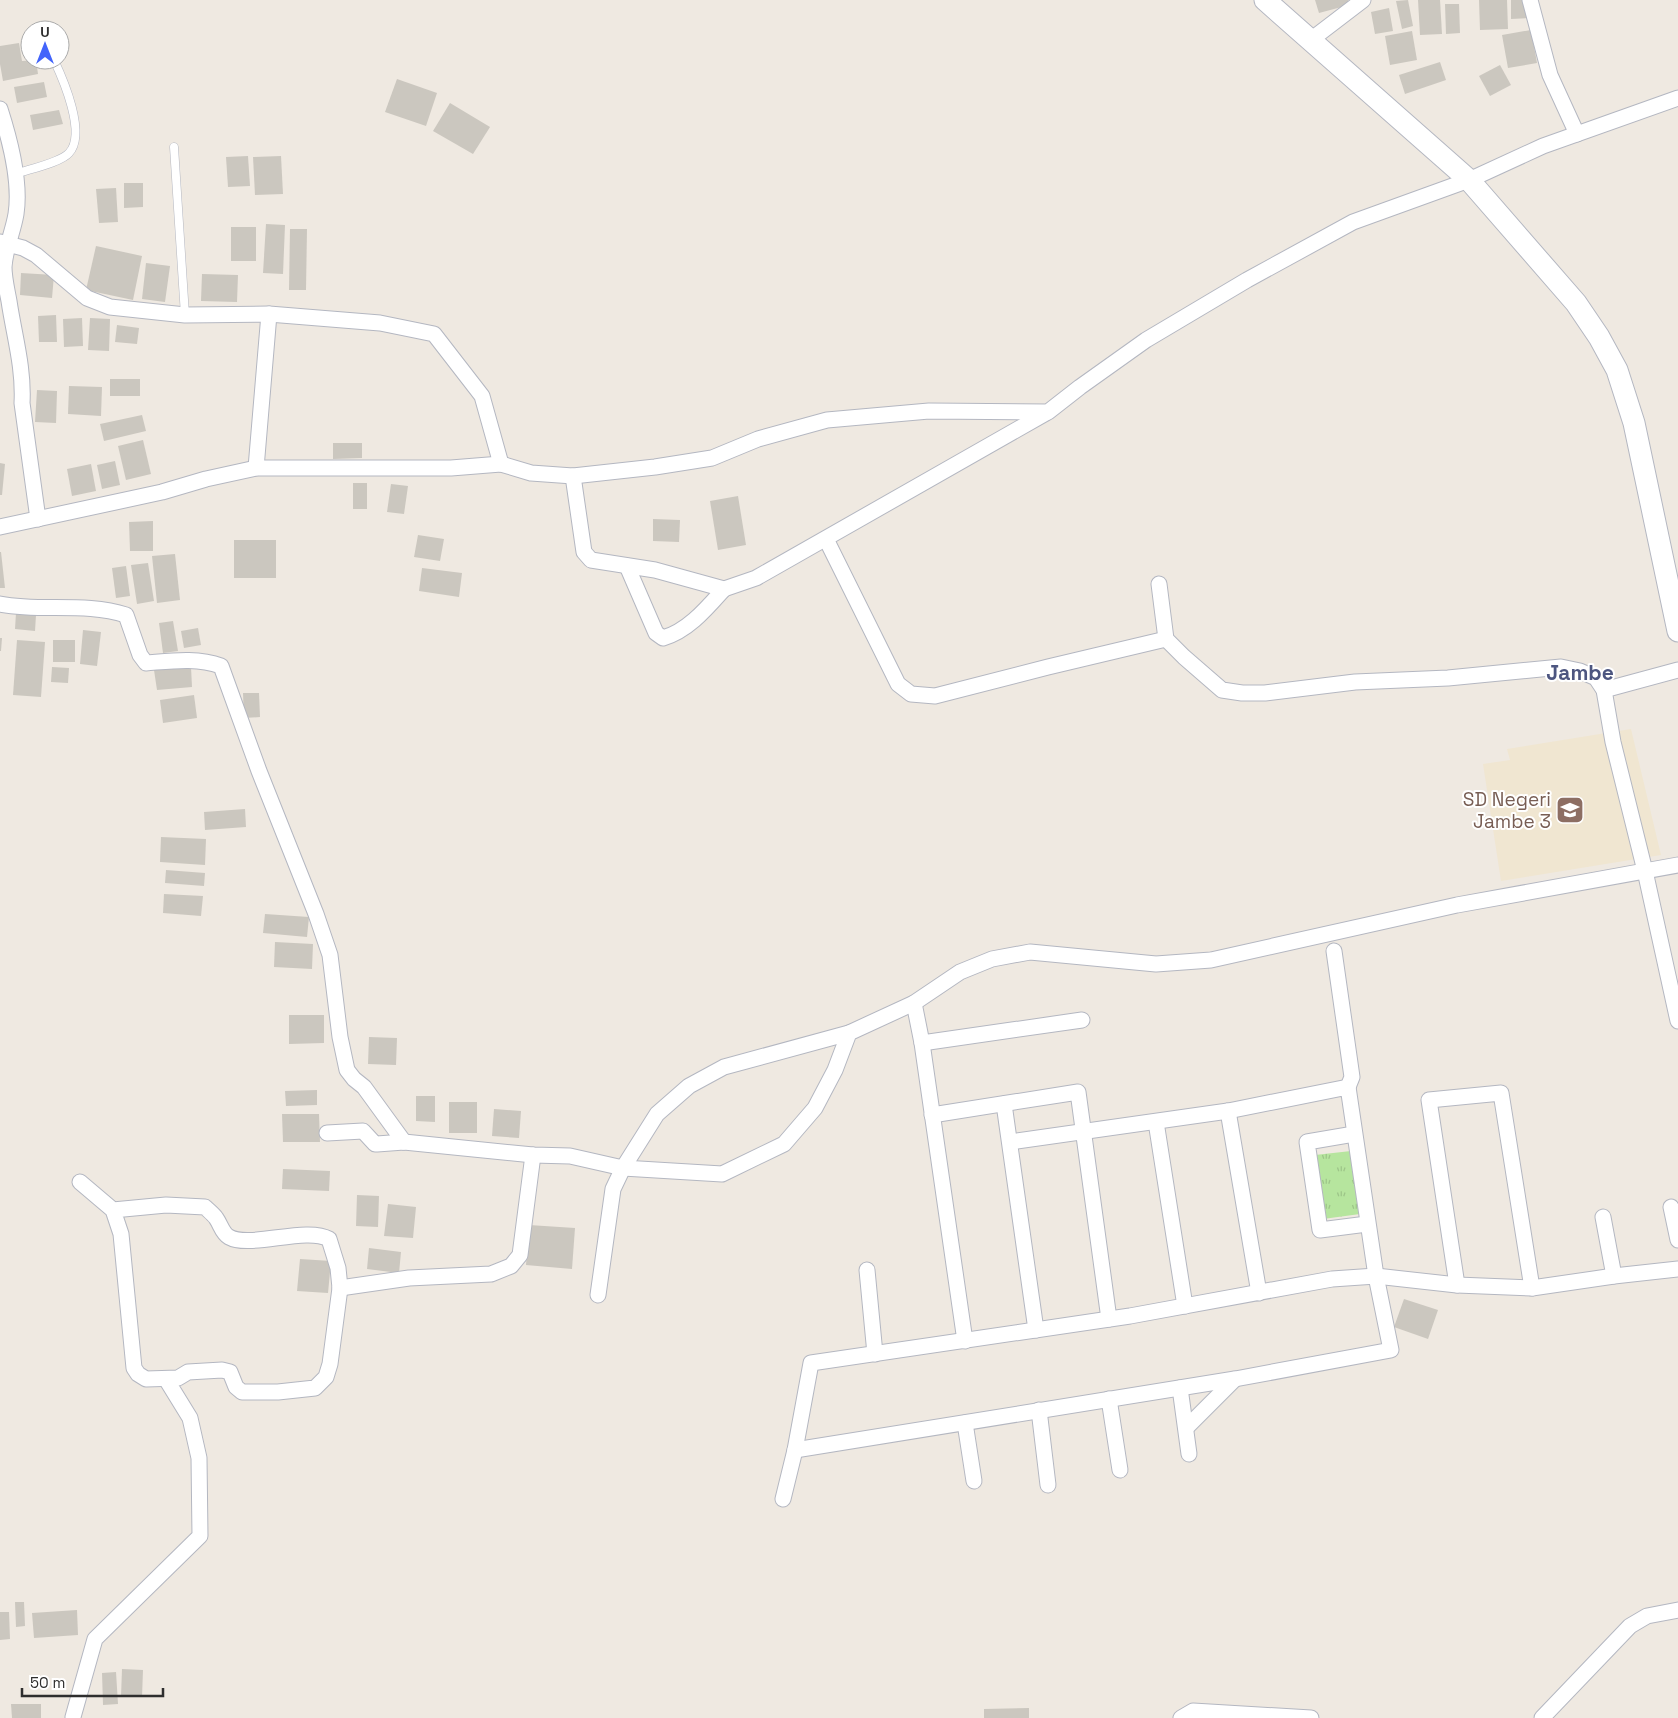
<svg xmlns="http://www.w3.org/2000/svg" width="1678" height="1718" viewBox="0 0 1678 1718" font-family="'Space Grotesk',sans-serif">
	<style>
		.education { fill: #f0e6d1 }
		.park { fill: url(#park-tufts) }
		.building { fill: #cbc7bf }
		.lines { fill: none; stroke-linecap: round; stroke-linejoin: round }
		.lane-casing { stroke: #b4b7c1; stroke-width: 9 }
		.street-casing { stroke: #b4b7c1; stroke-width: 17 }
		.secondary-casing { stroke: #b4b7c1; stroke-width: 23 }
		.lane { stroke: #fff; stroke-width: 8 }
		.street { stroke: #fff; stroke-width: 15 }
		.secondary { stroke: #fff; stroke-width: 21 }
		.labels { text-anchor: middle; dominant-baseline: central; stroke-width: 4; stroke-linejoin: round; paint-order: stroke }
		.education-label { font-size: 19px; fill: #785e54; stroke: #fff; text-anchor: end }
		.quarter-label { font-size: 21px; font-weight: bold; fill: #4d5680; stroke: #fff }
	</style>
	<defs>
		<pattern id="park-tufts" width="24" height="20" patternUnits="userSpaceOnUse" patternTransform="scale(1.25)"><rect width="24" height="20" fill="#b6e59e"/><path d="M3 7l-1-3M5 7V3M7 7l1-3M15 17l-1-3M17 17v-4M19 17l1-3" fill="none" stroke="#9dc588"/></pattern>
	</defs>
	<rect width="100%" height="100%" fill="#efe9e1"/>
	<!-- education -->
	<path class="education" d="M1631,729L1661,855L1501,881L1483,764L1510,760L1507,749Z"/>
	<!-- park -->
	<path class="park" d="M1351,1151L1360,1214L1323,1219L1315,1155Z"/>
	<!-- building -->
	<g class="building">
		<path d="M1315,0H1348L1349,5L1319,13Z"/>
		<path d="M1408,0L1413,26L1402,29L1396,1Z"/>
		<path d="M1418,0H1440L1442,34L1420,35Z"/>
		<path d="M1479,0H1507L1508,29L1480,30Z"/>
		<path d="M1511,0H1529V18L1511,19Z"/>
		<path d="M1445,4H1459L1460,33L1446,34Z"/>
		<path d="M1389,8L1393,31L1375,34L1371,12Z"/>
		<path d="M1531,30L1537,63L1508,68L1502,35Z"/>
		<path d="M1412,31L1417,60L1390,65L1385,36Z"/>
		<path d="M19,43L22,61L36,60L38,74L3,81L0,64V46Z"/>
		<path d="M1440,62L1446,80L1405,94L1399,75Z"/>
		<path d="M1500,65L1511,85L1490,96L1479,76Z"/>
		<path d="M397,79L437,93L426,126L385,112Z"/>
		<path d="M44,82L47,97L17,103L14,87Z"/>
		<path d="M450,103L490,127L473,154L433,131Z"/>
		<path d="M59,110L63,124L33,130L30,115Z"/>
		<path d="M248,156L250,186L228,187L226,157Z"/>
		<path d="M281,156L283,194L255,195L253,157Z"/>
		<path d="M124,183H143V207L124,208Z"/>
		<path d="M116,188L118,222L99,223L96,189Z"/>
		<path d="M266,224L285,225L283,274L263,273Z"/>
		<rect x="231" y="227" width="25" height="34"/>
		<path d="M290,229H307L306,290H289Z"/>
		<path d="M96,246L142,256L133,300L86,290Z"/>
		<path d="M146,263L170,266L165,302L142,299Z"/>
		<path d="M21,273L54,275L52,298L20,295Z"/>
		<path d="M202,274L238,275L237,302L201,301Z"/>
		<path d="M56,315L57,342H39L38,316Z"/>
		<path d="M82,318L83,346L64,347L63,319Z"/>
		<path d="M90,318L110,319L109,351L88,350Z"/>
		<path d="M117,325L139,328L137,344L115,342Z"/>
		<rect x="110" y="379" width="30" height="17"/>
		<path d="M69,386L102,387L101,416L68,414Z"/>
		<path d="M37,390L57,391L56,423L35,422Z"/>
		<path d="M142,415L146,431L104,441L100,424Z"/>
		<path d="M143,440L151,474L126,480L118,446Z"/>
		<path d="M333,443H362V458L333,459Z"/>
		<path d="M115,461L120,485L102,489L97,465Z"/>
		<path d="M0,463L5,464L2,495H0Z"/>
		<path d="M91,464L96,491L72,496L67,469Z"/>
		<rect x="353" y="483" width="14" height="26"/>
		<path d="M391,484L408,486L404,514L387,512Z"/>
		<path d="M738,496L746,545L718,550L710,501Z"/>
		<path d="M653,519L680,520L679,542L653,541Z"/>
		<path d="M153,521V551H130L129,522Z"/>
		<path d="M418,535L444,539L440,561L414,557Z"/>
		<rect x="234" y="540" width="42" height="38"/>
		<path d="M0,552H1L5,588H0Z"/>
		<path d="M175,554L180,600L157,603L152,556Z"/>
		<path d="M148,563L154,601L137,604L131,565Z"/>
		<path d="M126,566L130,596L116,598L112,568Z"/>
		<path d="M422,568L462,573L459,597L419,591Z"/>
		<path d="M16,613L36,615L35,631L15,629Z"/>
		<path d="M173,621L178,651L163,653L159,623Z"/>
		<path d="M198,628L201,645L184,648L181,631Z"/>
		<path d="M83,630L101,632L97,666L80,664Z"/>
		<path d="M0,638H2L1,651H0Z"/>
		<path d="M17,640L45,642L41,697L13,695Z"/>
		<rect x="53" y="640" width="22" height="22"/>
		<path d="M52,667L69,668L68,683L51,682Z"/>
		<path d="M191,667L192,687L157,690L154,670Z"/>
		<path d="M243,693H259L260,717L244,718Z"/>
		<path d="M194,695L197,718L163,723L160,700Z"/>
		<path d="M245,809L246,827L205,830L204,812Z"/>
		<path d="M161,837L206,839L205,865L160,862Z"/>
		<path d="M166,870L205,873L204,886L165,883Z"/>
		<path d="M164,894L203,896L201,916L163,913Z"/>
		<path d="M265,914L309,917L307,937L263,933Z"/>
		<path d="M275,942L313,944L312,969L274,967Z"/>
		<path d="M289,1015H324V1043L289,1044Z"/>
		<path d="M369,1037L397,1038L396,1065L368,1064Z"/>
		<path d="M317,1090V1105L286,1106L285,1091Z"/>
		<path d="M416,1096H435V1122L416,1121Z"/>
		<rect x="449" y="1102" width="28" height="31"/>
		<path d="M494,1109L521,1111L519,1138L492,1136Z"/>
		<path d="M282,1114H319L320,1142H283Z"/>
		<path d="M283,1169L330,1171L329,1191L282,1189Z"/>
		<path d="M357,1195L379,1196L378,1227L356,1226Z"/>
		<path d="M388,1204L416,1207L413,1238L384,1236Z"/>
		<path d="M529,1225L575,1228L572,1269L526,1265Z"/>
		<path d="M369,1248L401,1252L399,1273L367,1269Z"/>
		<path d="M300,1259L331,1261L328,1293L297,1291Z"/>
		<path d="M1404,1299L1438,1310L1428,1339L1394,1327Z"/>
		<path d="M15,1602H24L25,1626L16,1627Z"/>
		<path d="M77,1610L78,1635L34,1638L32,1613Z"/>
		<path d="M0,1612H9L10,1639L0,1640Z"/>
		<path d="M122,1669L143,1670L142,1697H121Z"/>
		<path d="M116,1672L118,1704L103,1705L102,1673Z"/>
		<path d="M11,1704H41V1718H12Z"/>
		<path d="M1029,1708V1718H984V1709Z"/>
	</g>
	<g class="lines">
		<defs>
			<g id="lane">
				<path d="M174,147L185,315"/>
				<path d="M15,174C29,169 60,163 69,153C87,134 63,79 54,60"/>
			</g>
			<g id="street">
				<path d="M1530,0L1550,75L1577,134"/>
				<path d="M1312,39L1363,0"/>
				<path d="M0,109C10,140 21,182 16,214C13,232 5,249 4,267C4,278 7,290 9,301C14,335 24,368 22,403L38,519"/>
				<path d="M0,242L23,248L36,255L87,298L110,307L185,315L269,314L380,323L434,334L482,396L501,464"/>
				<path d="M256,468L269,314"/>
				<path d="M573,476L584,552L591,560L655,570L724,589L756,578L1046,413"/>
				<path d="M0,527L162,492L206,479L256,468H451L501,464L531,473L573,476L655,467L712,458L758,439L827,420L929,411L1048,412L1080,387L1146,340L1247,280L1353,222L1469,180L1543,146L1678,98"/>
				<path d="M826,539L898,684L911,694L935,696L1048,667L1166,639"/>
				<path d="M627,566L656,633L663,638C688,631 707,608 724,589"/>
				<path d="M1159,584L1166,639L1184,657L1222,690L1242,693H1265L1355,682L1448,678L1561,667L1580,671L1596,678L1604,690L1678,670"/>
				<path d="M0,604C41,612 85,602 126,615L140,655L146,663C171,661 197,657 221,666L259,771L316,914L330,955L340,1037L347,1070L354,1079L364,1087L404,1142"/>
				<path d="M1604,690L1613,742L1645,871L1678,1021"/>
				<path d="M1334,951L1352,1077L1348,1087"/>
				<path d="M914,1003L922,1043L965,1341"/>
				<path d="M922,1043L1082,1020"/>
				<path d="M1004,1104L1036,1330"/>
				<path d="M1228,1111L1259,1293"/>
				<path d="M932,1115L1078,1092L1109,1319"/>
				<path d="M1156,1122L1185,1306"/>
				<path d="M327,1133L363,1131L375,1144H377L404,1142L533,1155L570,1156L623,1168L722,1174L784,1144L815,1108L835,1070L849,1033L914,1003L960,972L992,959L1030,952L1156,964L1211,960L1457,905L1678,865"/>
				<path d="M1354,1134L1307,1142L1320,1230L1367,1224"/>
				<path d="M80,1182L113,1210L121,1234L134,1368L138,1374L146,1379L178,1378L188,1372L222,1370L230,1372L236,1387L242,1392H278L315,1388L326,1377L330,1364L340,1288L338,1268L329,1239C306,1226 250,1249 229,1237C222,1233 221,1225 216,1218C213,1214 209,1211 205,1207L166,1205L113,1210"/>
				<path d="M1671,1207L1678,1240"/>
				<path d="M1603,1217L1614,1276"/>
				<path d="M867,1270L875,1354"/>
				<path d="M1457,1285L1429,1100L1501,1093L1532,1288"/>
				<path d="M340,1288L409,1278L491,1274L511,1266L520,1255L533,1155"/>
				<path d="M598,1295L613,1189L623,1168L657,1114L689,1086L724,1067L849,1033"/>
				<path d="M1180,1388L1189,1454"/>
				<path d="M1109,1399L1120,1470"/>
				<path d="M1039,1410L1048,1485"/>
				<path d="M965,1423L974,1481"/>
				<path d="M1186,1428L1235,1379"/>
				<path d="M795,1450L1235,1379L1391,1350L1376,1276L1348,1087L1228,1111L1010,1142"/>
				<path d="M783,1499L795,1450L811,1363L1130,1316L1332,1279L1376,1276L1457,1285L1532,1288L1614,1276L1678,1269"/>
				<path d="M73,1717L95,1639L200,1536L199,1458L190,1418L166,1379"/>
				<path d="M1181,1718L1193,1711L1311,1718"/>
				<path d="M1542,1718L1630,1626L1647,1616L1678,1610"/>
			</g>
			<path id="secondary" d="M1265,0L1469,180L1576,303L1599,337L1617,370L1634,423L1678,631"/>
		</defs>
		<!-- lane casing -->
		<use href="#lane" class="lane-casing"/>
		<!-- street casing -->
		<use href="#street" class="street-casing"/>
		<!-- secondary casing -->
		<use href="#secondary" class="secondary-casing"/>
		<!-- lane -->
		<use href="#lane" class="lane"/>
		<!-- street -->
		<use href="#street" class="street"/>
		<!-- secondary -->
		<use href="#secondary" class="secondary"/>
	</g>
	<!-- icons -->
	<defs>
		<symbol id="school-square" viewBox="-11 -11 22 22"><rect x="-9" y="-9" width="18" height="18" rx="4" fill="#8d6e63" stroke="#fff"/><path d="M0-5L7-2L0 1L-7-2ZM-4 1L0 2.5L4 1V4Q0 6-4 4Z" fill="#fff"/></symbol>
	</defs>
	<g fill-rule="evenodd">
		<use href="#school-square" x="1554" y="794" width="32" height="32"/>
	</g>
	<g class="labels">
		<!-- education labels -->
		<g class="education-label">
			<text x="1551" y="799">SD Negeri<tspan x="1551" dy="22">Jambe 3</tspan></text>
		</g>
		<!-- quarter labels -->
		<g class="quarter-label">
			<text x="1580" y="672">Jambe</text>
		</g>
	</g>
	<!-- north arrow -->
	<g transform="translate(45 45)"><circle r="24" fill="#ffffff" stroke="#ababab"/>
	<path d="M0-4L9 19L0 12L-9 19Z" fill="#4264fb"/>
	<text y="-8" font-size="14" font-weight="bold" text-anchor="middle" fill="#2e2e2e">U</text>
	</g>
	<!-- scale -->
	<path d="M22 1688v8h141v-8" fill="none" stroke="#2e2e2e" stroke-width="2.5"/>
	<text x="30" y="1688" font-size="15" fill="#2e2e2e" stroke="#ffffff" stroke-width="4" paint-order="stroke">50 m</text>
</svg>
